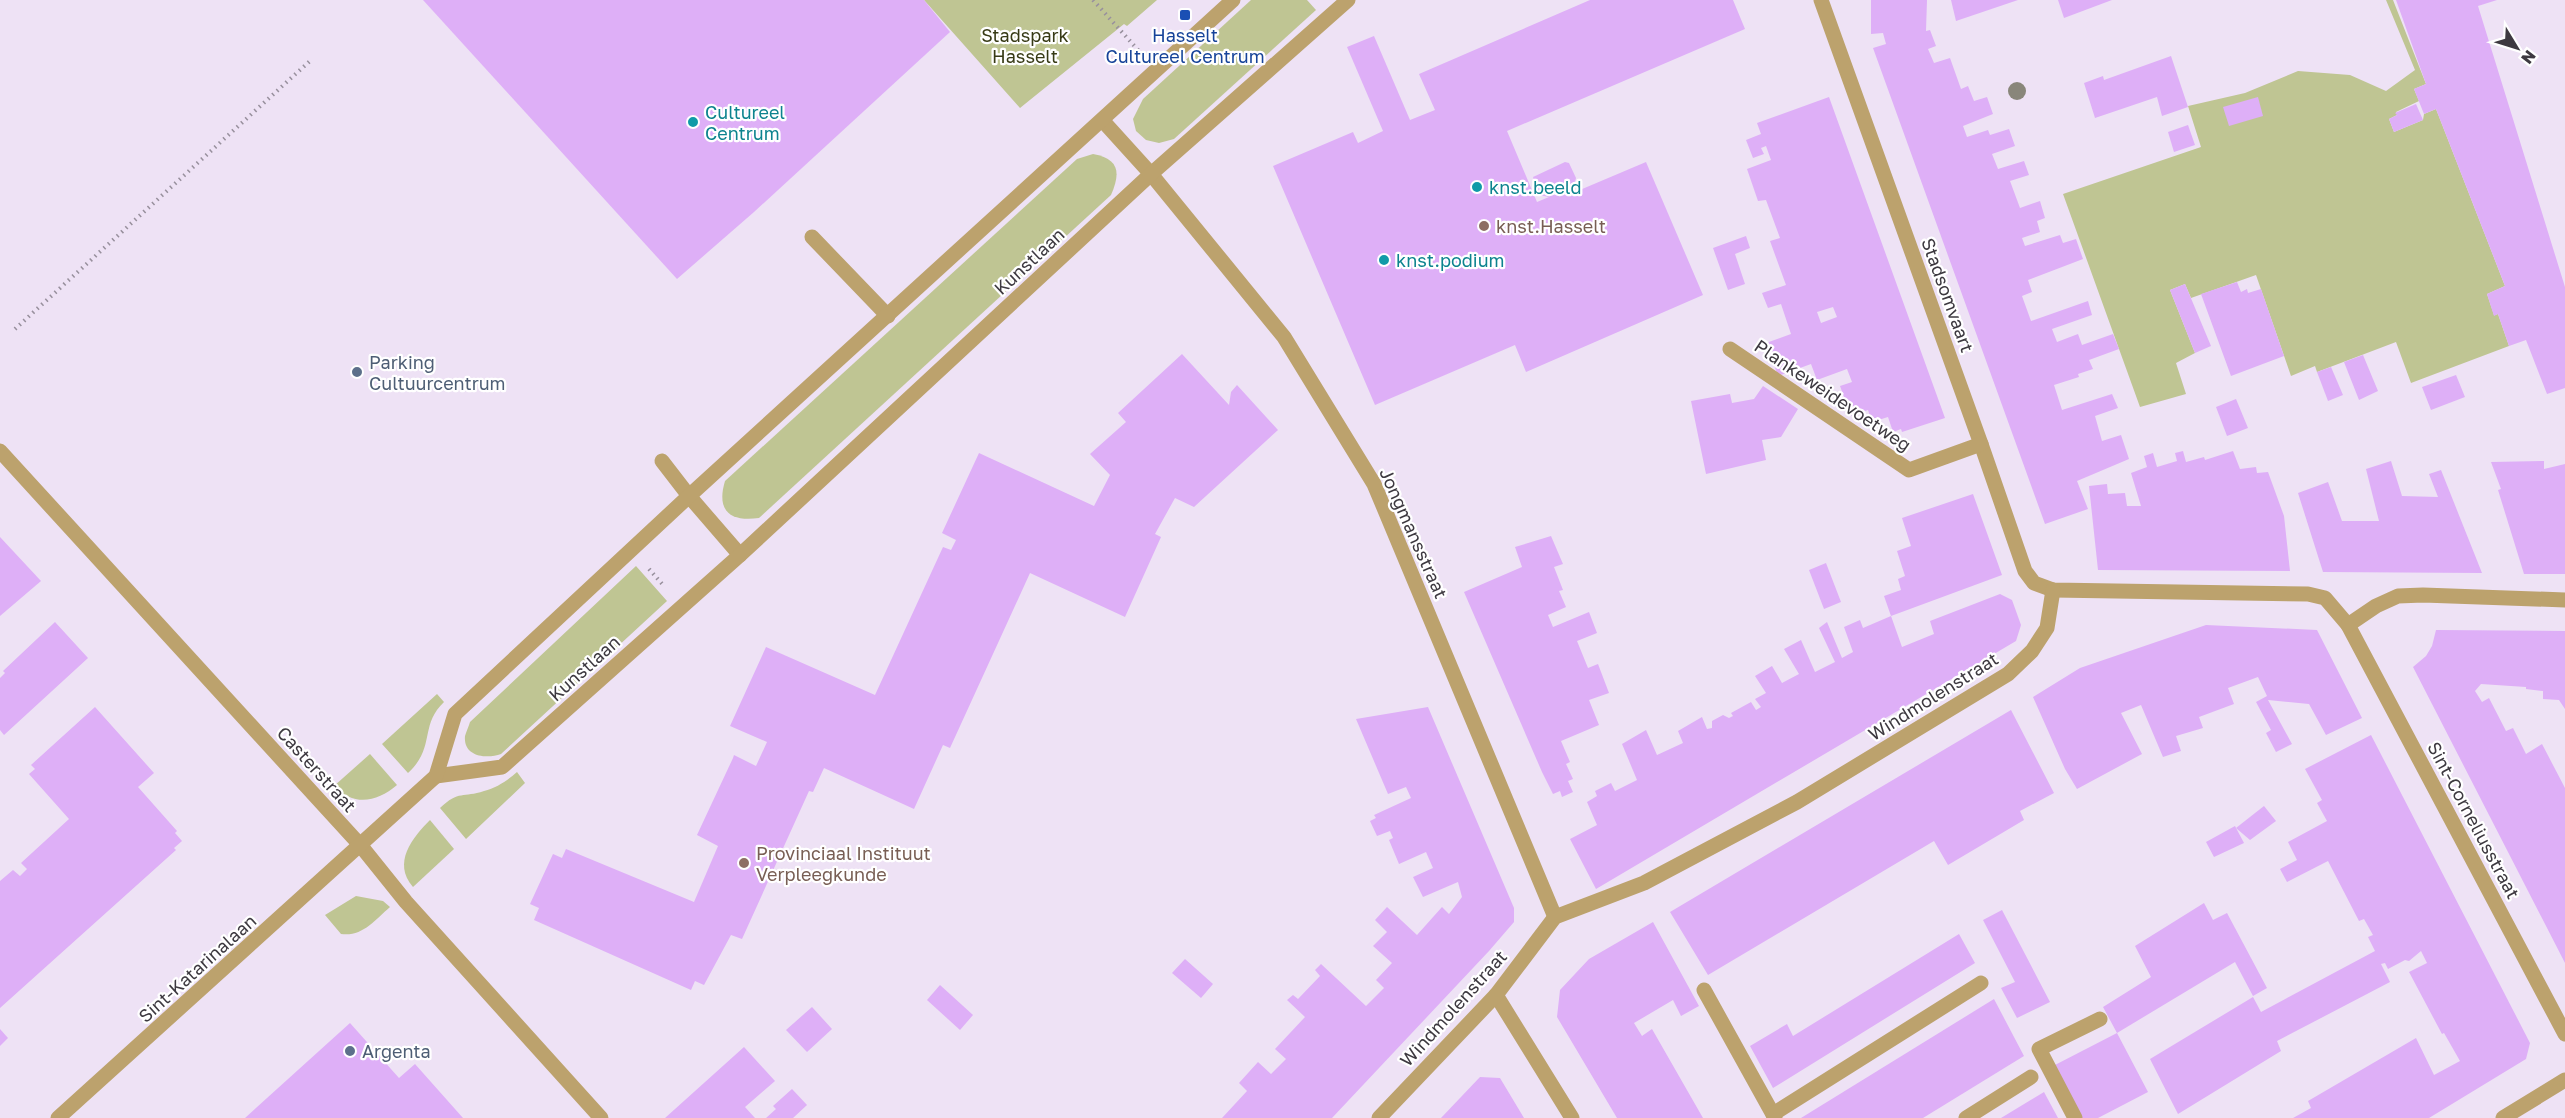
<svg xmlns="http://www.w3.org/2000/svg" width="2565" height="1118" viewBox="0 0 2565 1118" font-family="'Golos Text',sans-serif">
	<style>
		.green { fill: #bfc593 }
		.building { fill: #deaff7; fill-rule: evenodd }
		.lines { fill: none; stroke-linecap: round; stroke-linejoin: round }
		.path { stroke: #98909d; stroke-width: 4; stroke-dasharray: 1.5 4.5; stroke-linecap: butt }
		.lane { stroke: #bca26d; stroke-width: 15 }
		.street { stroke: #bca26d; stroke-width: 15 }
		.tree { fill: #89867a }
		.transit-dot { fill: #1a4fb4; stroke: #fff; stroke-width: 2 }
		.culture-dot { fill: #0f9aa8; stroke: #fff; stroke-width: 2 }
		.education-dot { fill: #8d6e63; stroke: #fff; stroke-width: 2 }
		.service-dot { fill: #5c6f8a; stroke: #fff; stroke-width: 2 }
		.labels { text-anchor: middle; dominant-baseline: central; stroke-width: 4.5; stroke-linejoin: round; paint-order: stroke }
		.park-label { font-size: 18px; fill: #373a15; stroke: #fff }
		.transit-label { font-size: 18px; fill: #164399; stroke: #fff }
		.culture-label { font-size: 18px; fill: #0d838f; stroke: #fff; text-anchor: start }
		.education-label { font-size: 18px; fill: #785e54; stroke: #fff; text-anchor: start }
		.street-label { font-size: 18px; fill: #3d3940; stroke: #fff }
		.service-label { font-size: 18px; fill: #4e5e75; stroke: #fff; text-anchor: start }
	</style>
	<rect width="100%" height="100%" fill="#eee2f5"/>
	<!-- green -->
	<g class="green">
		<path d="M924,0H1157L1127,26L1124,24L1020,108Z"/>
		<path d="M1251,0H1307L1316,10L1174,139L1159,143L1146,140L1136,131L1133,119L1143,99Z"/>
		<path d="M2386,0H2393L2426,84L2414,89L2419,101L2396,112L2397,115L2389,119L2394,132L2423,120L2424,114L2436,109L2505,286L2487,294L2494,315L2498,314L2509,346L2411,383L2396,342L2317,372L2315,366L2291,376L2256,275L2191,298L2185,284L2170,290L2195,353L2176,363L2186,394L2140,407L2063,194L2201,147L2188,106L2245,93L2298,71L2350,75L2386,91L2415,70Z"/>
		<path d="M1093,154C1119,159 1121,172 1111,195L759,518C730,522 716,511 725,481L1077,159Z"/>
		<path d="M636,566L667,601L501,754C487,759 463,757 465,736C466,732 469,726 470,722Z"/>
		<path d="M437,694L444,702C419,726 436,747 408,773L382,744Z"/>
		<path d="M370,754L397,785C377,802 354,807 334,786Z"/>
		<path d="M517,772L525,783L466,839L440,808C459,790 463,798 484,791C497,788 508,780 517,772Z"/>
		<path d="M430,820L454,849L413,887C392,863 412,838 430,820Z"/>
		<path d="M356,896L383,901L390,907C374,921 362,937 341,934L325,915Z"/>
	</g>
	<!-- building -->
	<g class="building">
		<path d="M423,0H924L950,32L754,212L677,279Z"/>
		<path d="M1590,0H1733L1745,29L1507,131L1537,202L1549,197L1539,195L1533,177L1565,162L1569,163L1576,178L1575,182L1551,193L1555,195L1566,190L1568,195L1646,162L1703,295L1526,372L1515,345L1375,405L1273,166L1353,132L1358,143L1383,131L1347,47L1374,36L1410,120L1435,110L1419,74Z"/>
		<path d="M1871,0H1927L1926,31L1930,30L1936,46L1928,49L1934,63L1950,58L1961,89L1968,86L1974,101L1987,97L1993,114L1963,126L1967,137L1988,130L1990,135L2009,129L2015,146L1992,154L1998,169L2024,161L2029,175L2010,181L2020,208L2040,201L2045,218L2037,221L2040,232L2022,238L2025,246L2060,235L2063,243L2076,239L2083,259L2028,280L2032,292L2022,296L2031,321L2088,301L2092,315L2052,329L2057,342L2078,334L2082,345L2113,334L2119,349L2089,360L2093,369L2078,374L2079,377L2054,385L2062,410L2112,394L2118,408L2095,416L2102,441L2121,435L2129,459L2077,481L2088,509L2045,524L1873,48L1886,44L1883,33L1871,34Z"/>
		<path d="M1951,0H2018L1956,21Z"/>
		<path d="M2058,0H2112L2064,18Z"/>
		<path d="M2396,0H2497L2478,6L2565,287V388L2547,394L2526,340L2509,346L2498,314L2494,316L2487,294L2505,286L2436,109L2424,114L2414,89L2426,84Z"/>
		<path d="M2171,56L2188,107L2162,116L2157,97L2095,118L2084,83L2103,76L2104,80Z"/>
		<path d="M1829,97L1945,418L1902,432L1901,429L1893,432L1888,417L1872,422L1868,410L1851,416L1840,386L1852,382L1847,369L1817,380L1811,364L1778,376L1766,343L1791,334L1781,304L1768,308L1762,293L1786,285L1770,241L1780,238L1766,200L1758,201L1747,169L1771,160L1766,146L1761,148L1764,154L1753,158L1746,140L1761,134L1757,123ZM1833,307L1837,317L1821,323L1817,312Z"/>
		<path d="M2258,97L2263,116L2229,126L2223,107Z"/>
		<path d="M2416,104L2423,120L2394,132L2389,119L2397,115L2395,113Z"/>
		<path d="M2188,125L2195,145L2174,152L2168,132Z"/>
		<path d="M1746,236L1750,248L1735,254L1745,284L1728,290L1713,248Z"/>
		<path d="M2237,282L2241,292L2247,289L2248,293L2261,289L2284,356L2231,376L2201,294Z"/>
		<path d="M2185,284L2211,346L2195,353L2170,290Z"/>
		<path d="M1182,354L1229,405L1231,392L1237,385L1278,430L1194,507L1175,498L1155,534L1161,537L1125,617L1030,573L950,748L943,745L914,809L824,768L813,792L809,791L742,939L731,935L704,985L695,981L691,990L534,920L539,908L530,904L553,854L562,858L566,849L694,902L718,846L697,835L733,758L734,755L756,766L767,742L730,726L766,647L875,695L943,547L951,550L956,540L942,533L979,453L1094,506L1110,475L1090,454L1126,422L1118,413Z"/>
		<path d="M2363,355L2378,391L2359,400L2344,362Z"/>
		<path d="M2331,367L2343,395L2328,401L2317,372Z"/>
		<path d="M2456,375L2465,397L2431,410L2422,387Z"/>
		<path d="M1763,386L1798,409L1781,437L1762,440L1766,460L1706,474L1691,401L1730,394L1732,403L1754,399Z"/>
		<path d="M2236,399L2248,428L2227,436L2216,407Z"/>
		<path d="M2183,451L2186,462L2204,457L2205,460L2233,451L2240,469L2256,467L2257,473L2268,472L2284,516L2290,571L2098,570L2089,486L2107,484L2108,494L2125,493L2127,506H2141L2131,473L2147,467L2144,456L2153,453L2157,467L2177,461L2175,453Z"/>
		<path d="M2391,461L2402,496L2438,497L2429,474L2441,470L2482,573L2323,572L2298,493L2328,482L2342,521H2379L2366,469Z"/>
		<path d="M2544,461V469L2565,464V574H2524L2498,490L2501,489L2491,462Z"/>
		<path d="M1973,494L2002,575L1891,616L1902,647L1934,634L1930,621L2000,594L2012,600L2021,625L2016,641L1596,889L1570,839L1597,825L1587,802L1597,796L1595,791L1611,783L1615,791L1637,780L1622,744L1646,730L1657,755L1683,743L1678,731L1702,717L1707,729L1712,728V721L1723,715L1729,718L1733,716L1731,713L1751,702L1756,710L1761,707L1755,699L1766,693L1755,676L1772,666L1782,683L1799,674L1784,649L1801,640L1815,672L1835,662L1819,628L1827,622L1842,658L1853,652L1844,627L1860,620L1863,628L1891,616L1884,596L1901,590L1898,579L1905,576L1897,551L1911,546L1902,518Z"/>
		<path d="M1551,536L1563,564L1554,567L1563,590L1559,591L1566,607L1548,615L1553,627L1589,612L1597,633L1577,641L1588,668L1598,664L1609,693L1589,700L1599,725L1561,741L1570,762L1566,764L1573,779L1568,781L1573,792L1562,797L1560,791L1553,794L1542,772L1464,592L1522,567L1515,547Z"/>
		<path d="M0,537L41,581L0,616Z"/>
		<path d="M1826,563L1841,602L1824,609L1809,570Z"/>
		<path d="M55,622L88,658L4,735L0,730V678L5,673L3,671Z"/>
		<path d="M2206,625L2317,630L2362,718L2326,735L2309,704L2268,700L2292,744L2276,752L2266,733L2271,730L2256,702L2267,696L2258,677L2228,688L2234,704L2199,717L2203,728L2176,736L2181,751L2163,757L2141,705L2121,713L2142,754L2077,789L2065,769L2033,697L2080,668Z"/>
		<path d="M2436,630L2565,631V709L2559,700L2543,699V691L2526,689V687L2481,684L2475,691L2482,702L2489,698L2506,731L2513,728L2526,754L2542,744L2565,788V963L2413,667L2426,656L2432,646Z"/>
		<path d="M95,707L154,773L138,787L177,831L175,833L182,841L174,848L176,850L0,1008V881L13,870L20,876L27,869L21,863L69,819L29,774L35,769L31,765Z"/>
		<path d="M1428,707L1514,908V922L1489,951L1332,1118H1222L1247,1091L1239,1083L1258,1062L1271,1074L1286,1059L1275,1049L1305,1017L1287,1000L1293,995L1298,999L1320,976L1315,970L1321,964L1366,1006L1384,988L1376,980L1392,963L1373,946L1387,932L1375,920L1387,907L1417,935L1442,907L1449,914L1462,897L1458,882L1423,897L1413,877L1433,868L1426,852L1399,864L1389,840L1393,838L1390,831L1377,836L1370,821L1376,818L1374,815L1411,798L1406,787L1388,794L1356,719Z"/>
		<path d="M2011,710L2054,793L2020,811L2024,820L1948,865L1934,841L1708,975L1670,912Z"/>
		<path d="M2371,735L2530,1043L2526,1059L2429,1118H2293L2311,1108L2308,1101L2416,1038L2434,1075L2460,1061L2444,1033L2442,1034L2409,972L2427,963L2421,951L2409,961L2405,960L2388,969L2385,963L2381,964L2390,982L2277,1041L2281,1051L2178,1114L2150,1059L2253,997L2261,1012L2375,951L2368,937L2373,935L2364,919L2359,921L2328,861L2287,882L2280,869L2297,860L2288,842L2327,821L2317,803L2322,800L2305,769Z"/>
		<path d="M2264,806L2276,821L2250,840L2236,828Z"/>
		<path d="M2235,826L2244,843L2214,857L2206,842Z"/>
		<path d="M2204,903L2213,920L2227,913L2267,988L2253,996L2235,962L2117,1033L2103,1007L2151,977L2135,946Z"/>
		<path d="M2002,910L2050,1002L2017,1018L2001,988L2015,982L1983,920Z"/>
		<path d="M1653,922L1699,1006L1681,1016L1673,1000L1634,1023L1642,1036L1652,1029L1703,1118H1617L1557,1017L1560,990L1589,959Z"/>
		<path d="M1959,934L1975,963L1773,1088L1750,1046L1787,1024L1793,1036Z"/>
		<path d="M1185,959L1213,984L1201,998L1172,973Z"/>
		<path d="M940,985L973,1015L960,1030L927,1000Z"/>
		<path d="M1994,999L2024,1056L1923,1118H1801Z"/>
		<path d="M812,1007L832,1029L807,1052L786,1030Z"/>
		<path d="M350,1023L399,1078L415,1064L463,1118H245Z"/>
		<path d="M0,1029L8,1038L0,1046Z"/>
		<path d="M2117,1033L2148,1092L2098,1118H2081L2053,1066Z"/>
		<path d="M744,1047L775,1081L745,1107L755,1118H665Z"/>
		<path d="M1480,1077L1500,1078L1524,1118H1441Z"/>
		<path d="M792,1089L807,1105L793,1118H766L776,1109L773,1106Z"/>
		<path d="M2044,1092L2058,1118H2001Z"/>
	</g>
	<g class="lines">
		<!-- path -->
		<g class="path">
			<path d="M1093,0L1139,51"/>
			<path d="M15,329L311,60"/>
			<path d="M649,569L664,586"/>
		</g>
		<!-- lane -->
		<g class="lane">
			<path d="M812,237L888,316"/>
			<path d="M662,461L689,496"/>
			<path d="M1704,990L1775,1118"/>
			<path d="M1773,1114L1981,983"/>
			<path d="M1966,1118L2031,1077"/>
			<path d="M2075,1118L2039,1049L2100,1019"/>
		</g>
		<!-- street -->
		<g class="street">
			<path d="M1821,0L1981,444L2025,571L2034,583L2053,590L2308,594L2325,598L2348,625L2565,1034"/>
			<path d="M1103,121L1151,174L1284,337L1374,484L1555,917"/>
			<path d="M1730,349L1909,470L1981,444"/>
			<path d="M0,451L361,846L406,902L601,1118"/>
			<path d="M689,496L740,555"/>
			<path d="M2348,625L2376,606L2398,596L2423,595L2565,600"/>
			<path d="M436,776L502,767L740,555L1151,174L1348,0"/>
			<path d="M1496,995L1572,1118"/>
			<path d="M58,1118L436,776L455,714L689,496L1233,0"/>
			<path d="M1379,1118L1496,995L1555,917L1644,883L1797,802L2008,674L2032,651L2047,628L2053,590"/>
			<path d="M2503,1118L2565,1080"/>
		</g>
	</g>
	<!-- trees -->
	<circle class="tree" cx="2017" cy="91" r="9"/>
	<!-- markers -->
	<rect class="transit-dot" x="1179" y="9" width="12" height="12" rx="3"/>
	<g class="culture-dot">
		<circle cx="693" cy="122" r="6"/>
		<circle cx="1477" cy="187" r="6"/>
		<circle cx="1384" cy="260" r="6"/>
	</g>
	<g class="education-dot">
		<circle cx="1484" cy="226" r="6"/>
		<circle cx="744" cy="863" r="6"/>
	</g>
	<g class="service-dot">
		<circle cx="357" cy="372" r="6"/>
		<circle cx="350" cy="1051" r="6"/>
	</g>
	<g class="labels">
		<!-- park labels -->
		<g class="park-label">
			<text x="1025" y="35">Stadspark<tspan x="1025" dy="21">Hasselt</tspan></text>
		</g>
		<!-- transit labels -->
		<g class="transit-label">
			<text x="1185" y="35">Hasselt<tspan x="1185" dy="21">Cultureel Centrum</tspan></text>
		</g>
		<!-- culture labels -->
		<g class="culture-label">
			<text x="705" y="112">Cultureel<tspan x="705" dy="21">Centrum</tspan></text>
			<text x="1489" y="187">knst.beeld</text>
			<text x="1396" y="260">knst.podium</text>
		</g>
		<!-- education labels -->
		<g class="education-label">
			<text x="1496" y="226">knst.Hasselt</text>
			<text x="756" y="853">Provinciaal Instituut<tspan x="756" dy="21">Verpleegkunde</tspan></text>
		</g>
		<!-- street labels -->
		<g class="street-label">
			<text transform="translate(1029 261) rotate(-43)">Kunstlaan</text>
			<text transform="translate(1948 295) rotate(70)">Stadsomvaart</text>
			<text transform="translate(1833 395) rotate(34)">Plankeweidevoetweg</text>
			<text transform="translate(1414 533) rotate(66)">Jongmansstraat</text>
			<text transform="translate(584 668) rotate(-42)">Kunstlaan</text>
			<text transform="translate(1933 696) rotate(-32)">Windmolenstraat</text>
			<text transform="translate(317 769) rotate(48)">Casterstraat</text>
			<text transform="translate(2474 820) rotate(62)">Sint-Corneliusstraat</text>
			<text transform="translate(197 968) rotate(-42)">Sint-Katarinalaan</text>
			<text transform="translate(1453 1008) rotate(-48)">Windmolenstraat</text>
		</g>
		<!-- service labels -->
		<g class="service-label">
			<text x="369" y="362">Parking<tspan x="369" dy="21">Cultuurcentrum</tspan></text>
			<text x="362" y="1051">Argenta</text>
		</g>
	</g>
	<!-- north arrow -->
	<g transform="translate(2517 48) rotate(128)" stroke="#ffffff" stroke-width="4.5" paint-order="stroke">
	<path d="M0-4.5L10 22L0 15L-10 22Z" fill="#3d3940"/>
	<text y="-9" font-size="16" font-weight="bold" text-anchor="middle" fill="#3d3940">N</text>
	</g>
</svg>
